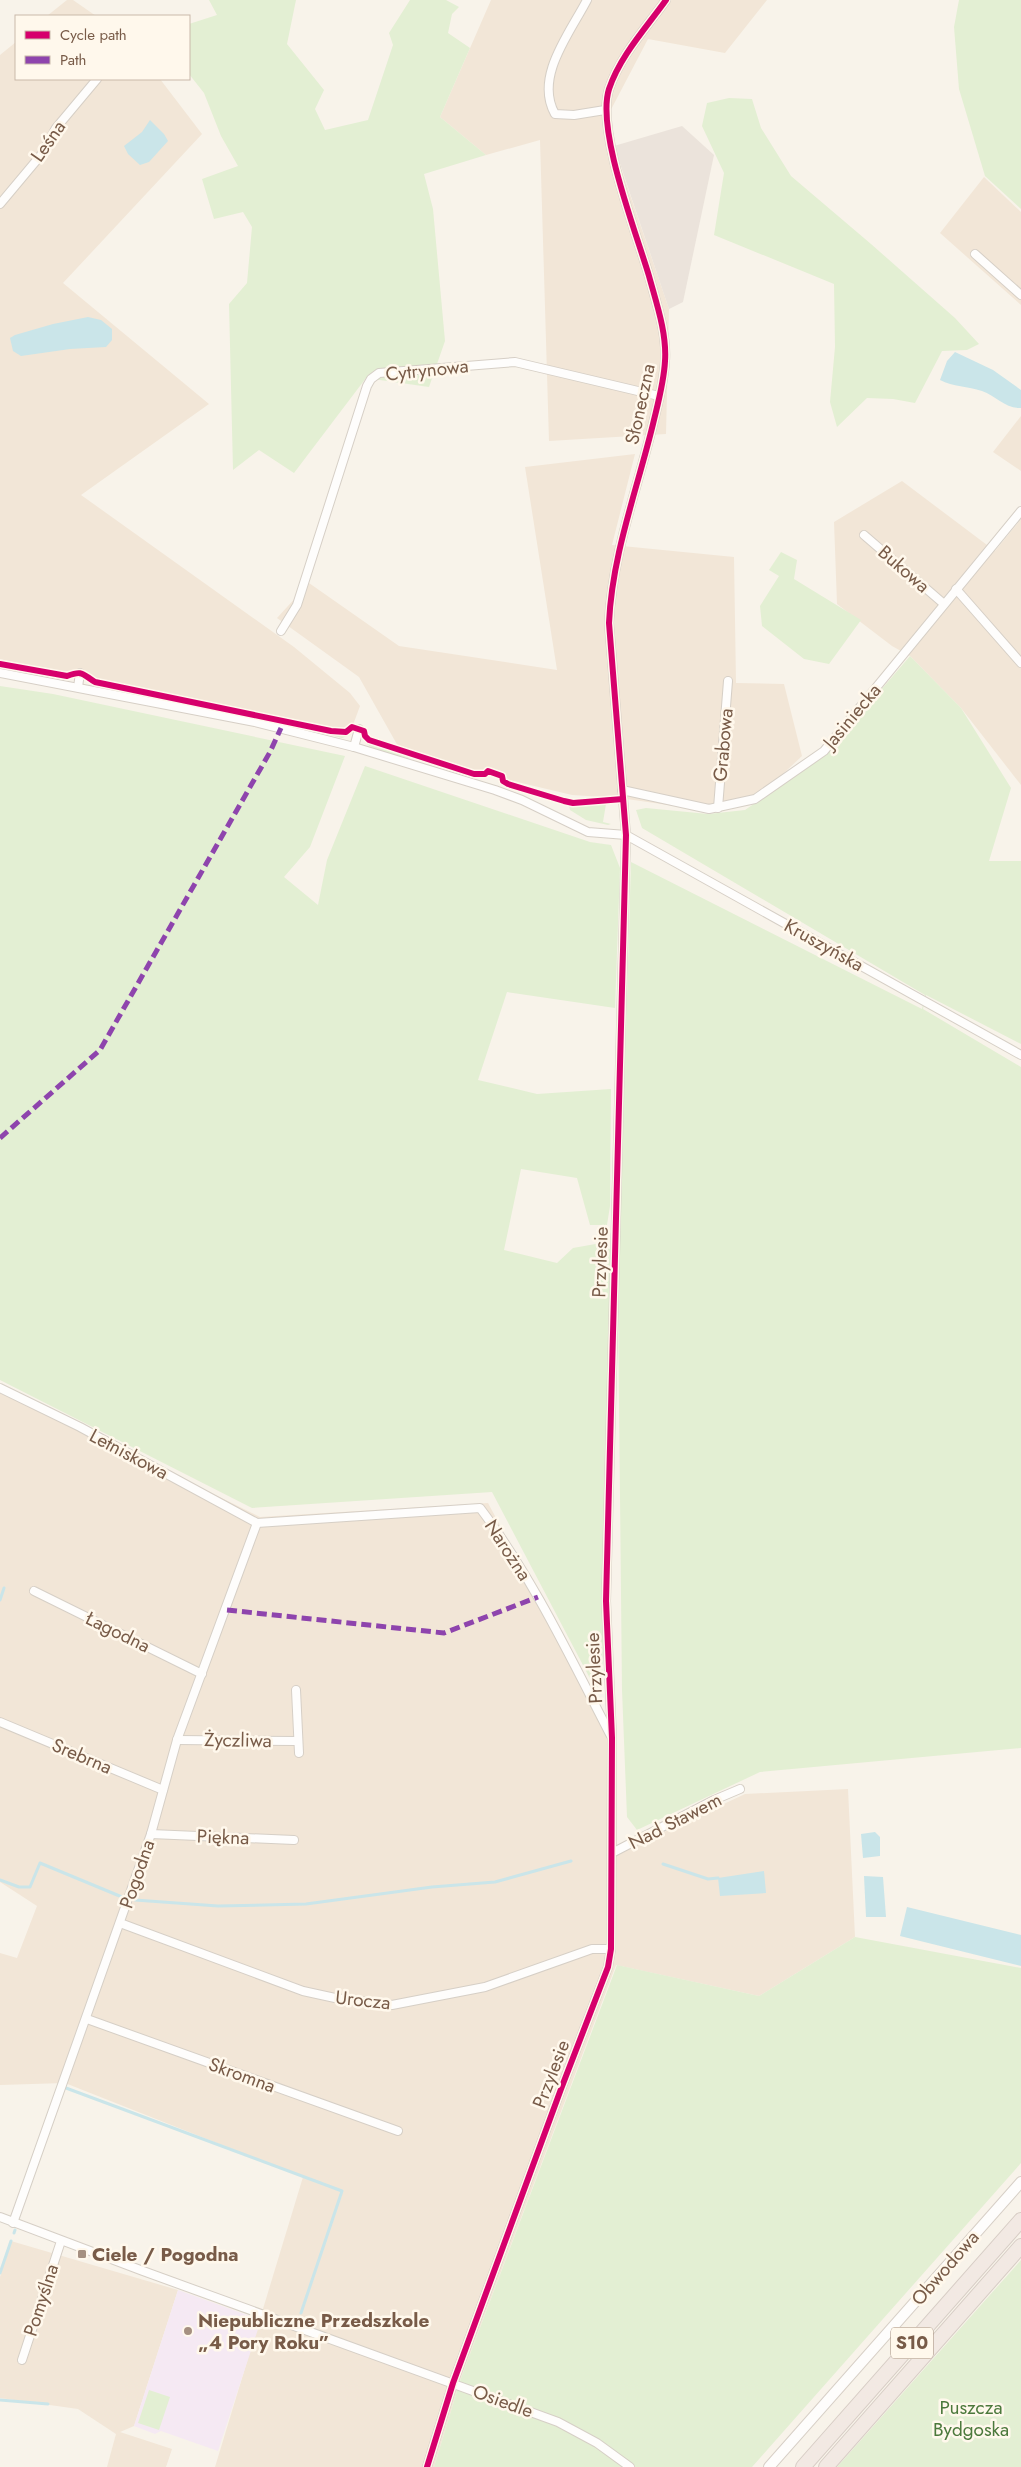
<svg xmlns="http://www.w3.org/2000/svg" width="1021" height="2467" viewBox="0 0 1021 2467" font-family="Jost,sans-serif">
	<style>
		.residential { fill: #f2e6d7 }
		.industrial { fill: #ebe3db }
		.education { fill: #f5e9f3 }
		.green { fill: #e3efd3 }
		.water { fill: #cae5e9 }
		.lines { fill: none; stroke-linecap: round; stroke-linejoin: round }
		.stream { stroke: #cae5e9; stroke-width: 3 }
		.street-casing { stroke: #d6cfc6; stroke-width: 10 }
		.secondary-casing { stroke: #d7cfc6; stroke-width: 12 }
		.highway-casing { stroke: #d7cdc5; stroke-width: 16 }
		.street { stroke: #fefdfc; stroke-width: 8 }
		.secondary { stroke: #fefdfc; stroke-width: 10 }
		.highway { stroke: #f2e9e3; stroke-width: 14 }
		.quiet { stroke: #8e44ad; stroke-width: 5; stroke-dasharray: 10 5; stroke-linecap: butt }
		.cycleway-casing { stroke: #fff8ec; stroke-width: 9 }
		.cycleway { stroke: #d6006c; stroke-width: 6 }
		.poi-dot { fill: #a59081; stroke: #fff8ec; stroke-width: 2 }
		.labels { text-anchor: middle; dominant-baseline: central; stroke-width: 5; stroke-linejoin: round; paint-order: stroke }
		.shield { fill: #fff8ec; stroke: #a08a79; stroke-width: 1 }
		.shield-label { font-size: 18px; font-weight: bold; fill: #785b48 }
		.street-label { font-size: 19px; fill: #785b48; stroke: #fff8ec }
		.poi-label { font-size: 19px; font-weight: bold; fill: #785b48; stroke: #fff8ec; text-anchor: start }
		.park-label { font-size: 19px; fill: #4c793c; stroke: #fff8ec }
	</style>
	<rect width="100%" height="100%" fill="#f8f3ea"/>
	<!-- residential -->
	<g class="residential">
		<path d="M67,0H73L96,16H47Z"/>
		<path d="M491,0H767L725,53L648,39L605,121L669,309L666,434L549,441L540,140L486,155L440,117Z"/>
		<path d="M16,42V79H160L202,134L63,283L209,404L81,495L294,647L350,693L360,706L350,733L319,731L0,659V55Z"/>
		<path d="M984,177L1021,212V305L940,233Z"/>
		<path d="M1021,416V471L993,452Z"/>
		<path d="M635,454L612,545L734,557L736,683L784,684L802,756L750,805L709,811L620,798L572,795L403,755L359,677L277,618L309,583L399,646L557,670L525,467Z"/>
		<path d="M902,481L995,551L1021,519V785L961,708L910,656L892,646L837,604L834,522Z"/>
		<path d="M0,1388L260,1517L488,1503L617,1744V1854L745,1794L848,1789L855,1937L759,1996L616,1965L461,2378L434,2467H215L303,2177L65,2083L0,2085V1953L17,1958L37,1906L0,1882Z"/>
		<path d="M11,2241L178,2290L134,2426L120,2432L172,2449L166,2467H107L116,2434L78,2409L0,2398V2277Z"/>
	</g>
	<!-- industrial -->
	<path class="industrial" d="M682,126L714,155L683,302L669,309L614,146Z"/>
	<!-- education -->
	<path class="education" d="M178,2290L261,2320L218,2451L161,2431L155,2434L134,2426Z"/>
	<!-- green -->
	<g class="green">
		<path d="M209,0H296L287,44L324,90L315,109L325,130L368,120L393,45L389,33L410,0H446L459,7L452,14L448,33L470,48L440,117L486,155L424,174L433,209L445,341L429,387L366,378L294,473L259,450L233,470L229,304L247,283L252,227L243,212L214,219L202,179L238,166L221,136L204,93L189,74V24L217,15Z"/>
		<path d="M959,0H1021V209L985,176L959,89L954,27Z"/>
		<path d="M729,98L752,99L761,128L791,176L871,244L955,318L979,344L967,350L942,351L915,403L893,399L867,398L837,427L830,402L835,347L834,284L714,235L724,173L702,126L707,103Z"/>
		<path d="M781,552L797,560L794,579L861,620L829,664L804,659L762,626L760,606L779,576L769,570Z"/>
		<path d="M910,656L961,708L1011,788L989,861H1021V1044L926,995L923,1009L1021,1067V1748L760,1772L637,1830L627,1817L622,1690L618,1302H611L602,1684L595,1688L492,1492L252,1508L0,1380V686L53,694L345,756L310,847L284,877L318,905L327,860L365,766L590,842L611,845L620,868L615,1008L507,992L478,1080L537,1094L611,1089L610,1206L607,1225H590L577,1178L521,1169L504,1250L557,1263L573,1248L601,1243L611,1250L612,1300L618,1301L631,862L922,1009L925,995L642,828L636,810L646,808L708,814L745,810L827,753Z"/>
		<path d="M259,717L339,735L353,730L350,735L342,738Z"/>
		<path d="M361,733L369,743L412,756L408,758C395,754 362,751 361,733Z"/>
		<path d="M606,804L603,822L611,824L608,825L586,820L570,810L569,805Z"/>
		<path d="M855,1937L1021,1968V2163L752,2467H434L461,2378L617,1965L759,1996Z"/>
		<path d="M1021,2260V2467H837Z"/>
		<path d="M149,2390L170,2397L159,2430L138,2423Z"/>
	</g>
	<!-- water -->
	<g class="water">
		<path d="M150,120L164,134L168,141L149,162L140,165L128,154L124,146L142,132Z"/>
		<path d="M88,317L101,320L112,329V340L106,347L70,349L21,356L13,351L10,338L15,335L53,324Z"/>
		<path d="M955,352L993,370L1021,390V408C1006,409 996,396 982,391C968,386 953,387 940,380L947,361Z"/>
		<path d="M875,1832L880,1837V1856L863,1858L861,1834Z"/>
		<path d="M764,1871L766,1893L720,1896L718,1878Z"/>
		<path d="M864,1876L883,1877L886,1917H866Z"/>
		<path d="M907,1907L1021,1935V1966L900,1936Z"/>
	</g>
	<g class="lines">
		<!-- stream -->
		<g class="stream">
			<path d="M0,1600L4,1588"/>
			<path d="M663,1864L708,1879L718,1878"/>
			<path d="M0,1880L19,1887H30L40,1863L122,1897"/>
			<path d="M135,1900L218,1906L306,1904L432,1887L495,1882L571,1861"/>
			<path d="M66,2088L342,2191L301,2313"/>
			<path d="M14,2233L15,2230"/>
			<path d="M0,2273L11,2241"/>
			<path d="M0,2400L48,2404"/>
		</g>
		<defs>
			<g id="street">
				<path d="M587,0C570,33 534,77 555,114L574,115L605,110"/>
				<path d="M0,204L41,155L56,128L97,79"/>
				<path d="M975,254L1021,295"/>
				<path d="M864,535L944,604"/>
				<path d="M956,589L1021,663"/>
				<path d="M281,631L297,605L367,386L371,379L379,373L515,362L659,396"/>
				<path d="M0,673L255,722L354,747L495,790L522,800L588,832L626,835L1021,1055"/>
				<path d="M78,687L80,673"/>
				<path d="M354,747L359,729"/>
				<path d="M622,790L709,809L755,799L824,751L1021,511"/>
				<path d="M718,808L728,681"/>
				<path d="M0,1388L80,1427L257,1523"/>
				<path d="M257,1523L480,1508C533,1578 571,1659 611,1736"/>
				<path d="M34,1591L202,1674"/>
				<path d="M296,1690L299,1753"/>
				<path d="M0,1722L163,1790"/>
				<path d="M177,1740L298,1741"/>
				<path d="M151,1834L294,1840"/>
				<path d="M612,1853L714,1800L740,1789"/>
				<path d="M120,1923L303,1991L335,1998L392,2005L485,1987L592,1949H611"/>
				<path d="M87,2019L398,2131"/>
				<path d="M0,2217L143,2271L558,2422L597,2443L630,2467"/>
				<path d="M13,2223L151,1834L177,1740L257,1523"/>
				<path d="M22,2360L61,2241"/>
				<path d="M427,2467L453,2383L561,2089L608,1967L611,1949L612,1738L606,1601L626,835L609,623C612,555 637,490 653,424C658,403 664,382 665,361C667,333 656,302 649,276C636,232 596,130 609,89C620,56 646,28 666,0"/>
			</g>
			<path id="secondary" d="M769,2467L1021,2182"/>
			<g id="highway">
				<path d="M803,2467L1021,2220"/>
				<path d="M826,2467L1021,2246"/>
			</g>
		</defs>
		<!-- street casing -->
		<use href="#street" class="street-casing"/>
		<!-- secondary casing -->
		<use href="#secondary" class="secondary-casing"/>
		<!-- highway casing -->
		<use href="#highway" class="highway-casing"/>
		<!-- street -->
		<use href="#street" class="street"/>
		<!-- secondary -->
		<use href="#secondary" class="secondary"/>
		<!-- highway -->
		<use href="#highway" class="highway"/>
		<!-- quiet -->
		<g class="quiet">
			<path d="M0,1138L100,1050L270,752L281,728"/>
			<path d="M227,1610L444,1633L538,1597"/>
		</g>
		<defs>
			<g id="cycleway">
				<path d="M0,664L67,676C83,670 82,674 95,682L331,731L346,732L352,727L364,731L365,736L369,740L474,774H485L488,771L502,776L503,781L508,784L564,801L573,803L623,799"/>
				<path d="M427,2467L453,2383L561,2089L608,1967L611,1949L612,1738L606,1601L626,835L609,623C612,555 637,490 653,424C658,403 664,382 665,361C667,333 656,302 649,276C636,232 596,130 609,89C620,56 646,28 666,0"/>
			</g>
		</defs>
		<!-- cycleway casing -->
		<use href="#cycleway" class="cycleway-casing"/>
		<!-- cycleway -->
		<use href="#cycleway" class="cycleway"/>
	</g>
	<!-- markers -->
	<g class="poi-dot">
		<rect x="77" y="2249" width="10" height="10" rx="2.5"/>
		<circle cx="188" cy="2331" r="5"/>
	</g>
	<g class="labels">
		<!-- shield labels -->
		<rect class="shield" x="891" y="2327.5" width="42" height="31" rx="4"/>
		<g class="shield-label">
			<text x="912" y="2343">S10</text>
		</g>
		<!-- street labels -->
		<g class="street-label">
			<text transform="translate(48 141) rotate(-55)">Leśna</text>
			<text transform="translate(427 370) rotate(-6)">Cytrynowa</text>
			<text transform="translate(640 404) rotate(-78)">Słoneczna</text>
			<text transform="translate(904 569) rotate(41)">Bukowa</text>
			<text transform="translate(852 716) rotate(-50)">Jasiniecka</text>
			<text transform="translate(723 745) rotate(-85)">Grabowa</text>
			<text transform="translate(824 945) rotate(29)">Kruszyńska</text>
			<text transform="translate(600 1262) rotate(-88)">Przylesie</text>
			<text transform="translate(129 1454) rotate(28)">Letniskowa</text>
			<text transform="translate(508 1550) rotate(57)">Narożna</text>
			<text transform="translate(118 1632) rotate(26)">Łagodna</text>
			<text transform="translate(594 1668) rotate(-93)">Przylesie</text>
			<text transform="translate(238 1740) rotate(1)">Życzliwa</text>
			<text transform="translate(82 1756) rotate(23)">Srebrna</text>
			<text transform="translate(675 1821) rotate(-27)">Nad Stawem</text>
			<text transform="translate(223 1837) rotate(2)">Piękna</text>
			<text transform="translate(137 1874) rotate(-71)">Pogodna</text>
			<text transform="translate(363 2000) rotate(6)">Urocza</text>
			<text transform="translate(551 2074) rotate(-69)">Przylesie</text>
			<text transform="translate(242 2075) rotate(20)">Skromna</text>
			<text transform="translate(945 2268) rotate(-49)">Obwodowa</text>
			<text transform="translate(41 2300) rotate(-72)">Pomyślna</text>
			<text transform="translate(503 2401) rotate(20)">Osiedle</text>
		</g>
		<!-- poi labels -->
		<g class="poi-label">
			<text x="92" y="2254">Ciele / Pogodna</text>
			<text x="198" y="2320">Niepubliczne Przedszkole<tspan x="198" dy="22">„4 Pory Roku”</tspan></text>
		</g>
		<!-- park labels -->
		<g class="park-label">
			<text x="971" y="2407">Puszcza<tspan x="971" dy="22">Bydgoska</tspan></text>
		</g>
	</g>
	<!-- legend -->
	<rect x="15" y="15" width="175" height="65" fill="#fff8ec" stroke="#c9b9aa"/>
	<rect x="25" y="31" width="25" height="8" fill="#d6006c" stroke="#c9b9aa"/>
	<text x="60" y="40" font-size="15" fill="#785b48">Cycle path</text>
	<rect x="25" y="56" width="25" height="8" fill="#8e44ad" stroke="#c9b9aa"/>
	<text x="60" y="65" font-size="15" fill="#785b48">Path</text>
</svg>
